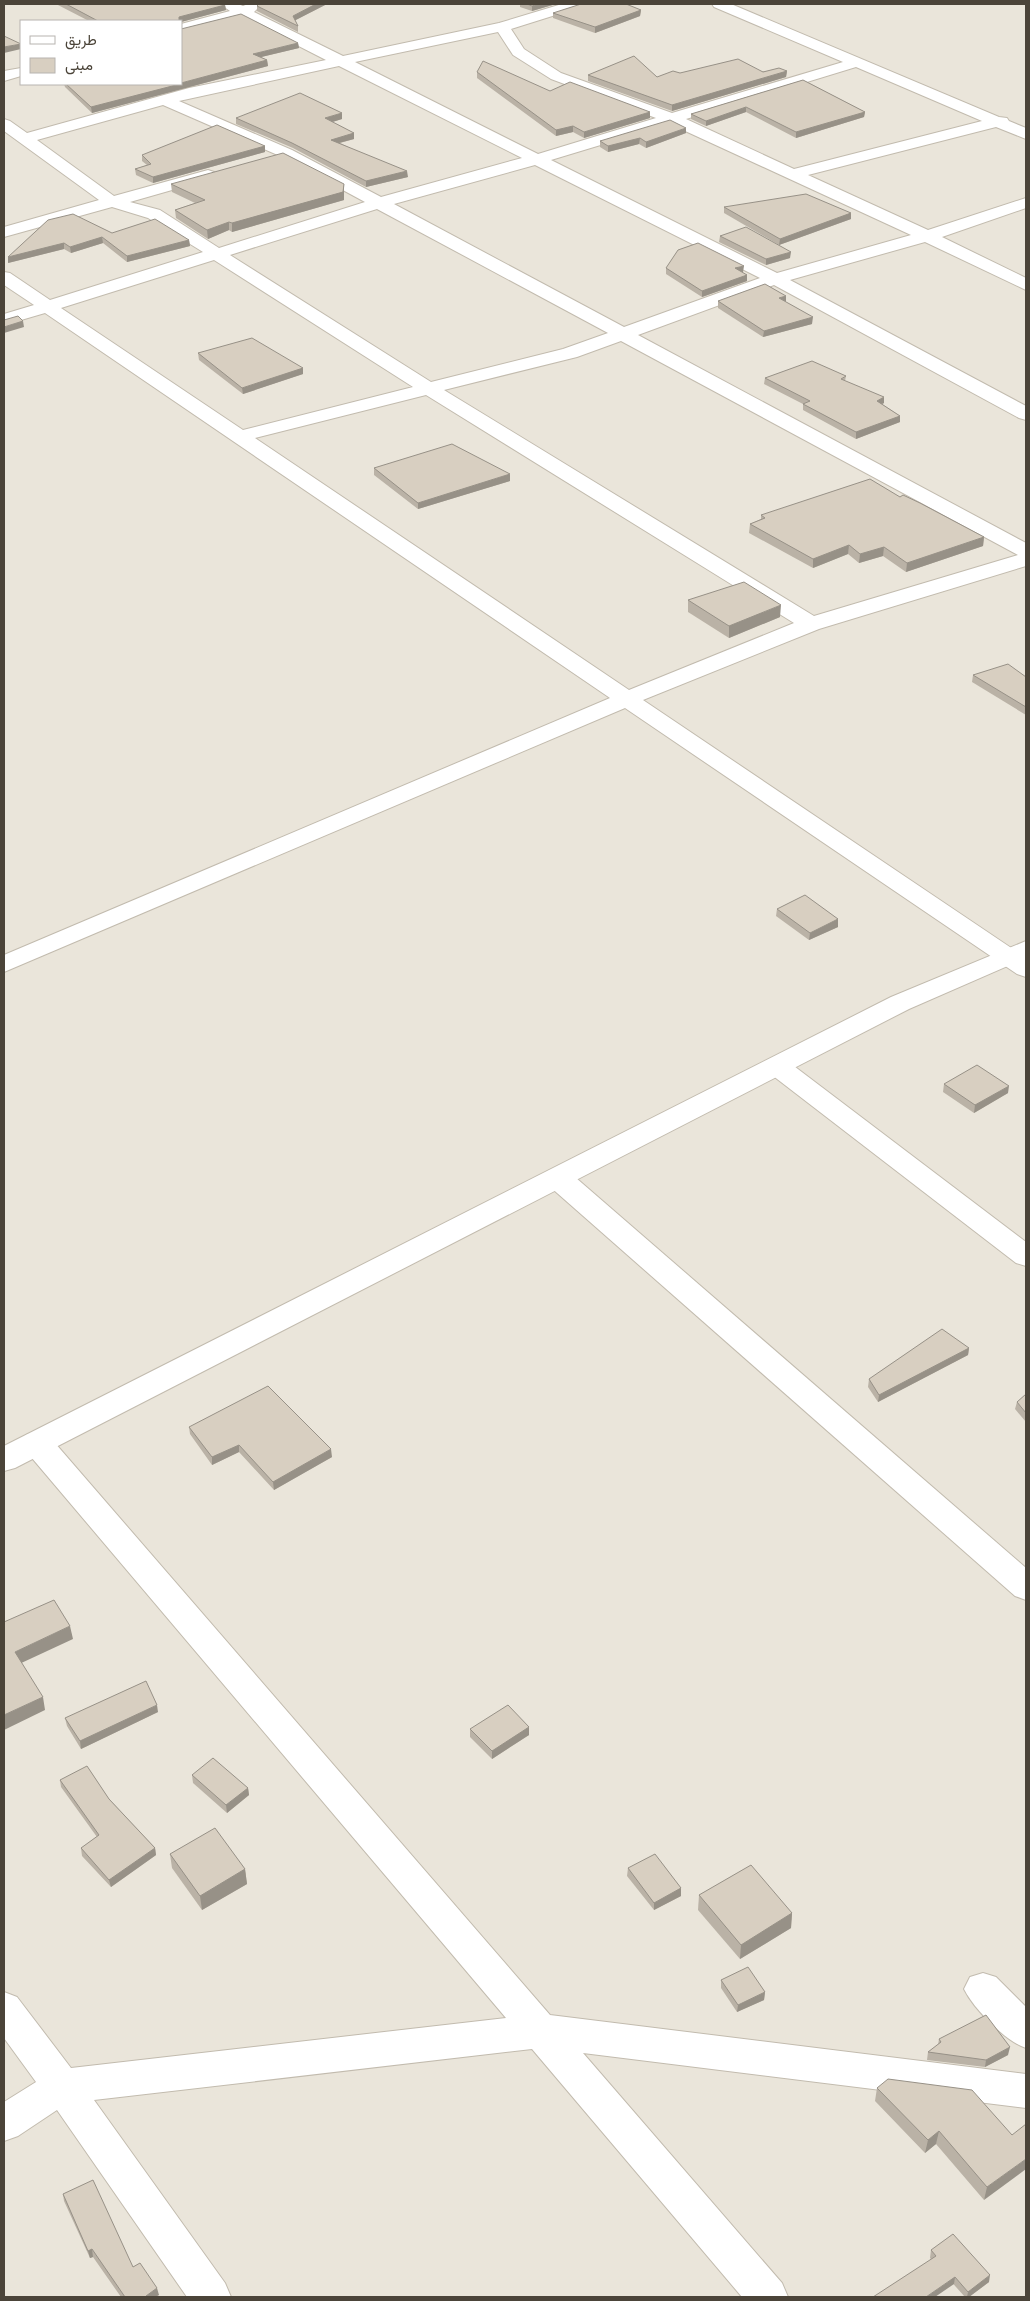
<svg xmlns="http://www.w3.org/2000/svg" width="1030" height="2301" viewBox="0 0 1030 2301" font-family="'IBM Plex Sans',Vazirmatn,sans-serif">
	<style>
		.residential { fill: #eae5da; fill-rule: evenodd }
		.lines { fill: none; stroke-linecap: round; stroke-linejoin: round }
		.minor-casing { stroke: #c2bbae; stroke-width: 2 }
		.tertiary-casing { stroke: #c2bbae; stroke-width: 2 }
		.minor { fill: #fff; fill-rule: evenodd }
		.tertiary { fill: #fff; fill-rule: evenodd }
		.wall { fill: #bab2a6 }
		.shaded-wall { fill: #979187 }
		.building { fill: #d8cfc1; stroke: #979187 }
	</style>
	<rect width="100%" height="100%" fill="#f6f3ec"/>
	<!-- residential -->
	<path class="residential" d="M4,4H1026V2297H4ZM21,21H181V84H21Z"/>
	<g class="lines">
		<defs>
			<g id="minor">
				<path d="M220,4H238L243,6L248,4H257L259,7L254,12L343,56L499,23L562,4H583L581,7L511,29L524,49L561,73L672,113L843,62L714,7L712,4H731L999,117L1007,118L1009,121L1026,128V139L996,127L808,175L928,230L1026,198V208L942,237L1026,278V290L925,242L790,280L1026,406V420L1019,418L774,285L638,335L1026,543V566L819,629L643,700L1026,958V977L1017,974L625,708L4,972V955L610,698L45,313L4,325V314L34,305L4,285V272L10,273L50,300L203,252L148,218L112,207L4,237V227L99,200L4,131V119L10,121L27,133L189,88L326,60L242,17L181,33V24L230,11ZM498,32L513,55L551,79L656,118L538,154L355,62ZM339,66L522,158L381,197L292,150L179,101ZM856,67L982,121L794,169L686,119ZM163,105L280,156L365,202L219,248L160,210L130,202L214,178L216,175L214,172L208,170L114,196L37,140ZM670,124L911,235L777,273L551,160ZM535,165L760,278L624,327L394,204ZM377,209L608,333L563,349L431,382L230,255ZM214,260L413,387L243,430L61,308ZM621,341L1018,555L814,616L444,390L577,357ZM426,395L794,623L629,690L255,438Z"/>
				<path d="M21,68V76L4,81V71Z"/>
				<path d="M777,1058L786,1060L1026,1242V1266L1016,1263L768,1072L764,1066L768,1060Z"/>
				<path d="M558,1169L568,1171L1026,1568V1600L1015,1596L548,1185L544,1178L548,1171Z"/>
				<path d="M37,1432L48,1435L550,2015L1026,2074V2108L583,2053L782,2283L788,2297H742L532,2049L94,2100L225,2283L231,2297H187L57,2110L18,2136L4,2141V2102L36,2082L4,2038V1992L17,1997L71,2068L506,2018L26,1451L22,1443L26,1435Z"/>
				<path d="M983,1973L996,1977L1026,2007V2048C1005,2041 974,2009 964,1989L970,1977Z"/>
			</g>
			<path id="tertiary" d="M1026,941V958L909,1009L15,1468L4,1471V1446L891,997Z"/>
		</defs>
		<!-- minor casing -->
		<use href="#minor" class="minor-casing"/>
		<!-- tertiary casing -->
		<use href="#tertiary" class="tertiary-casing"/>
		<!-- minor -->
		<use href="#minor" class="minor"/>
		<!-- tertiary -->
		<use href="#tertiary" class="tertiary"/>
	</g>
	<!-- wall -->
	<g class="wall">
		<path d="M56,4H224L225,5L226,10L181,22V21H89Z"/>
		<path d="M258,4H327L295,20L298,26V32L257,11V6Z"/>
		<path d="M520,4H556L532,11L520,7Z"/>
		<path d="M641,10L640,16L595,33L553,18V13Z"/>
		<path d="M298,43L299,48L261,57L267,60L268,66L92,113L65,87L64,84H181Z"/>
		<path d="M787,71L786,77L672,111L588,81V75L657,77L680,73Z"/>
		<path d="M477,72L550,91L650,118L584,138L573,132L556,136L477,78Z"/>
		<path d="M803,80L865,112L864,117L796,138L746,112L706,126L691,119V114Z"/>
		<path d="M236,118L342,119L332,122L354,133V139L340,143L408,177L366,187L293,148L236,124Z"/>
		<path d="M686,133L646,148L639,144L608,152L600,147V141Z"/>
		<path d="M265,146V152L153,183L136,175L135,169L147,165L142,161V155Z"/>
		<path d="M171,184L344,200L232,232L229,230L208,239L176,218L175,210L195,203L172,192Z"/>
		<path d="M724,207L851,213V219L779,245L724,213Z"/>
		<path d="M48,220L112,233L189,240L190,246L127,262L103,243L71,253L64,249L8,263Z"/>
		<path d="M720,236L790,258L766,265L719,242Z"/>
		<path d="M666,268L743,272H742L747,275V281L702,297L666,274Z"/>
		<path d="M718,301L785,302L812,324L763,337L718,308Z"/>
		<path d="M198,353L303,368V374L243,394L199,360Z"/>
		<path d="M846,376L845,381L884,403L882,404L900,416V422L856,439L803,410V404L764,384L765,378Z"/>
		<path d="M374,468L510,481L418,509L374,475Z"/>
		<path d="M900,497L984,537L983,546L906,572L883,556L859,563L848,554L813,568L749,533L750,524L761,519V515Z"/>
		<path d="M688,600L780,617L729,638L688,612Z"/>
		<path d="M973,675L1026,677V715L972,682Z"/>
		<path d="M777,909L838,919V927L809,940L776,916Z"/>
		<path d="M944,1084L1008,1093L974,1113L943,1092Z"/>
		<path d="M969,1348L968,1355L878,1402L868,1387L869,1379Z"/>
		<path d="M1026,1394V1422L1015,1409L1017,1402Z"/>
		<path d="M189,1427L332,1457L274,1490L239,1452L212,1465L190,1434Z"/>
		<path d="M158,1712L81,1749L67,1726L65,1718Z"/>
		<path d="M529,1727V1735L492,1759L470,1737V1729Z"/>
		<path d="M192,1775L248,1788L249,1795L227,1813L193,1783Z"/>
		<path d="M60,1780L109,1799L155,1848L156,1855L111,1887L82,1856L81,1848L97,1837L61,1787Z"/>
		<path d="M170,1854L245,1869L247,1884L202,1910L172,1868Z"/>
		<path d="M628,1868L681,1888V1896L654,1910L627,1876Z"/>
		<path d="M699,1895L792,1913L791,1928L740,1959L698,1910Z"/>
		<path d="M721,1980L765,1992L764,2000L737,2012L721,1988Z"/>
		<path d="M939,2039L1008,2055L985,2067L927,2060L928,2052L938,2045Z"/>
		<path d="M877,2088L1012,2135L984,2200L936,2144L925,2153L875,2101Z"/>
		<path d="M63,2194L133,2267L159,2295L155,2297H121L93,2257L90,2258L64,2201Z"/>
		<path d="M931,2250L989,2282L969,2297H965L930,2258Z"/>
	</g>
	<!-- shaded-wall -->
	<g class="shaded-wall">
		<path d="M316,4H327L294,21L293,16Z"/>
		<path d="M539,4H556L532,11V6Z"/>
		<path d="M225,5L226,10L181,22V21H179V17Z"/>
		<path d="M641,10L640,16L595,33V27Z"/>
		<path d="M298,43L299,48L253,59V54Z"/>
		<path d="M21,44V49L4,53V47Z"/>
		<path d="M267,60L268,66L92,113L91,107Z"/>
		<path d="M787,71L786,77L672,111V105Z"/>
		<path d="M746,107V112L706,126V121Z"/>
		<path d="M650,112V118L584,138V132Z"/>
		<path d="M865,112L864,117L796,138V132Z"/>
		<path d="M342,113V119L326,124L325,118Z"/>
		<path d="M573,126V132L556,136V130Z"/>
		<path d="M686,128V133L646,148V142Z"/>
		<path d="M354,133V139L331,145V140Z"/>
		<path d="M640,138L639,144L608,152V146Z"/>
		<path d="M265,146V152L153,183V177Z"/>
		<path d="M407,171L408,177L366,187V181Z"/>
		<path d="M344,184V200L232,232V223Z"/>
		<path d="M851,213V219L779,245L780,239Z"/>
		<path d="M229,222V230L208,239L207,230Z"/>
		<path d="M102,237L103,243L71,253L70,247Z"/>
		<path d="M189,240L190,246L127,262V256Z"/>
		<path d="M64,243V249L8,263V257Z"/>
		<path d="M791,252L790,258L766,265V259Z"/>
		<path d="M744,266L743,272L735,274V268Z"/>
		<path d="M747,275V281L702,297V291Z"/>
		<path d="M786,296V302L779,298Z"/>
		<path d="M813,317L812,324L763,337L764,331Z"/>
		<path d="M23,321L24,327L4,333V327Z"/>
		<path d="M303,368V374L243,394L242,388Z"/>
		<path d="M884,397V403L876,407L877,401Z"/>
		<path d="M900,416V422L856,439V432Z"/>
		<path d="M510,474V481L418,509V503Z"/>
		<path d="M984,537L983,546L906,572L907,563Z"/>
		<path d="M849,545L848,554L813,568V559Z"/>
		<path d="M884,547L883,556L859,563L860,554Z"/>
		<path d="M781,605L780,617L729,638V626Z"/>
		<path d="M838,919V927L809,940L810,933Z"/>
		<path d="M1009,1086L1008,1093L974,1113L975,1105Z"/>
		<path d="M969,1348L968,1355L878,1402L879,1395Z"/>
		<path d="M239,1445V1452L212,1465V1457Z"/>
		<path d="M331,1449L332,1457L274,1490L273,1482Z"/>
		<path d="M70,1626L73,1639L17,1665L15,1652Z"/>
		<path d="M43,1697L45,1710L4,1730V1715Z"/>
		<path d="M157,1705L158,1712L81,1749L80,1741Z"/>
		<path d="M529,1727V1735L492,1759V1751Z"/>
		<path d="M248,1788L249,1795L227,1813L226,1805Z"/>
		<path d="M155,1848L156,1855L111,1887L109,1880Z"/>
		<path d="M245,1869L247,1884L202,1910L200,1896Z"/>
		<path d="M681,1888V1896L654,1910V1903Z"/>
		<path d="M792,1913L791,1928L740,1959L741,1945Z"/>
		<path d="M765,1992L764,2000L737,2012L738,2005Z"/>
		<path d="M1010,2047L1008,2055L985,2067L986,2060Z"/>
		<path d="M939,2131L936,2144L925,2153L928,2140Z"/>
		<path d="M1026,2159V2169L984,2200L987,2187Z"/>
		<path d="M92,2249L93,2257L90,2258L88,2251Z"/>
		<path d="M990,2275L989,2282L969,2297H967L968,2292Z"/>
		<path d="M955,2277L954,2284L935,2297H926Z"/>
		<path d="M157,2288L159,2295L155,2297H146V2296Z"/>
	</g>
	<!-- building -->
	<g class="building">
		<path d="M66,4H224L225,5L179,17V21H98Z"/>
		<path d="M259,4H316L293,16L298,26L257,6Z"/>
		<path d="M527,4H539L532,6Z"/>
		<path d="M581,4H626L641,10L595,27L553,13Z"/>
		<path d="M241,14L298,43L253,54L267,60L181,83V29Z"/>
		<path d="M4,36L21,44L4,47Z"/>
		<path d="M634,56L657,77L673,71L680,73L738,59L763,72L779,68L787,71L672,105L588,75Z"/>
		<path d="M483,61L550,91L570,82L650,112L584,132L573,126L556,130L477,72Z"/>
		<path d="M803,80L865,112L796,132L746,107L706,121L691,114Z"/>
		<path d="M66,84H180L91,107Z"/>
		<path d="M300,93L342,113L325,118L354,133L331,140L407,171L366,181L292,143L236,118Z"/>
		<path d="M670,120L686,128L646,142L640,138L608,146L600,141Z"/>
		<path d="M217,125L265,146L153,177L135,169L151,164L142,155Z"/>
		<path d="M283,153L344,184L343,192L232,223L229,222L207,230L175,210L205,200L171,184Z"/>
		<path d="M806,194L851,213L780,239L724,207Z"/>
		<path d="M73,214L112,233L155,219L189,240L127,256L102,237L70,247L64,243L8,257L48,220Z"/>
		<path d="M746,227L791,252L766,259L720,236Z"/>
		<path d="M698,243L744,266L735,268L747,275L702,291L666,268L678,250Z"/>
		<path d="M765,284L786,296L779,298L813,317L764,331L718,301Z"/>
		<path d="M18,316L23,321L4,327V320Z"/>
		<path d="M252,338L303,368L242,388L198,353Z"/>
		<path d="M812,361L846,376L841,379L884,397L877,401L900,416L856,432L803,404L810,401L765,378Z"/>
		<path d="M452,444L510,474L418,503L374,468Z"/>
		<path d="M870,479L900,497L903,495L920,503L984,537L907,563L884,547L860,554L849,545L813,559L750,524L765,518L761,515Z"/>
		<path d="M744,582L781,605L729,626L688,600Z"/>
		<path d="M1008,664L1026,677V707L973,675Z"/>
		<path d="M805,895L838,919L810,933L777,909Z"/>
		<path d="M977,1065L1009,1086L975,1105L944,1084Z"/>
		<path d="M942,1329L969,1348L879,1395L869,1379Z"/>
		<path d="M268,1386L331,1449L273,1482L239,1445L212,1457L189,1427Z"/>
		<path d="M1026,1394V1413L1017,1402Z"/>
		<path d="M54,1600L70,1626L15,1652L43,1697L4,1715V1622Z"/>
		<path d="M146,1681L157,1705L80,1741L65,1718Z"/>
		<path d="M508,1705L529,1727L492,1751L470,1729Z"/>
		<path d="M213,1758L248,1788L226,1805L192,1775Z"/>
		<path d="M87,1766L109,1799L155,1848L109,1880L81,1848L99,1835L60,1780Z"/>
		<path d="M215,1828L245,1869L200,1896L170,1854Z"/>
		<path d="M655,1854L681,1888L654,1903L628,1868Z"/>
		<path d="M751,1865L792,1913L741,1945L699,1895Z"/>
		<path d="M748,1967L765,1992L738,2005L721,1980Z"/>
		<path d="M986,2015L1010,2047L986,2060L928,2052L941,2042L939,2039Z"/>
		<path d="M888,2079L972,2090L1012,2135L1026,2124V2159L987,2187L939,2131L928,2140L877,2088Z"/>
		<path d="M93,2180L133,2267L140,2263L157,2288L146,2296L147,2297H125L92,2249L88,2251L63,2194Z"/>
		<path d="M953,2234L990,2275L968,2292L955,2277L926,2297H873L936,2256L931,2250Z"/>
	</g>
	<!-- border -->
	<rect width="1030" height="2301" fill="none" stroke="#4b4439" stroke-width="10"/>
	<!-- legend -->
	<rect x="20" y="20" width="162" height="65" fill="#ffffff" stroke="#b7b4b0"/>
	<rect x="30" y="36" width="25" height="8" fill="#ffffff" stroke="#b7b4b0"/>
	<text x="65" y="45" font-size="15" fill="#4b4439">طريق</text>
	<rect x="30" y="58" width="25" height="15" fill="#d8cfc1" stroke="#b7b4b0"/>
	<text x="65" y="70" font-size="15" fill="#4b4439">مبنى</text>
</svg>
